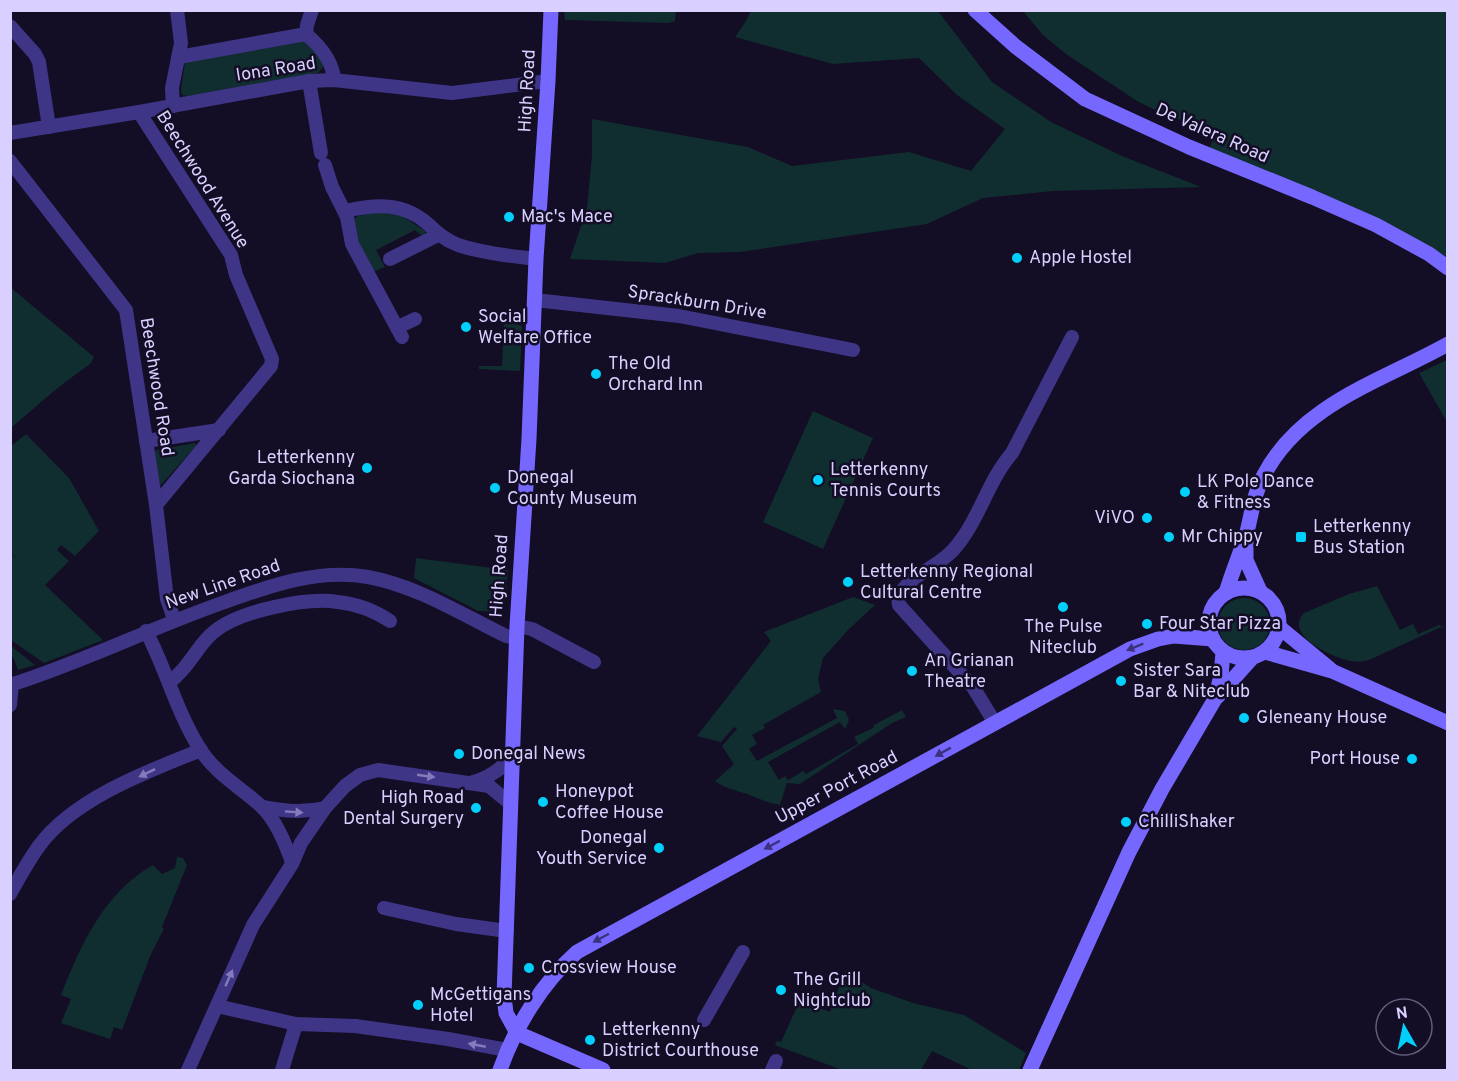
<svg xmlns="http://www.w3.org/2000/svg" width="1458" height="1081" viewBox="0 0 1458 1081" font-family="Overpass,sans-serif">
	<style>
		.green { fill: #102e2f }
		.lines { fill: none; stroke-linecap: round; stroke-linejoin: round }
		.street { stroke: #3e3586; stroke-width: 14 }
		.secondary { stroke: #7667ff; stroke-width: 15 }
		.oneway { fill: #3b317c }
		.oneway2 { fill: #847bbc }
		.poi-dot { fill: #00d0fb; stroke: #130d25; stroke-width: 2 }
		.labels { text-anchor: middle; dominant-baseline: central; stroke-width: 5; stroke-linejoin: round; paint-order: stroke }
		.street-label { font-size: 18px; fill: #d9d0ff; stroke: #130d25 }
		.poi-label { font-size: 18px; fill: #d9d0ff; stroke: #130d25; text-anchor: start }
	</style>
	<rect width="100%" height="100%" fill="#130d25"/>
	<!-- green -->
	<g class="green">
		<path d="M564,11V10L676,11L675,21L669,23L565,20Z"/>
		<path d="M751,11H938L992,82L1051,122L1122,156L1201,187L1053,191L983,198L927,224L740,252L698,253L665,263L570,259L587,208L592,155V119L748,147L792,166L909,152L971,171L1005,129L957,95L919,58L833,64L735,37L746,21Z"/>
		<path d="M1023,11H1447V268L1429,254L1206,155L1217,131L1165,115L1137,101L1066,54L1043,35Z"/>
		<path d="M306,41L310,42L324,66L318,73L187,96L182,95L181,90L185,62Z"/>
		<path d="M379,212L402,216L425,231V235L423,237L415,230L376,250L385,267L373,272L359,244L354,219L358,216Z"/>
		<path d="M10,287L94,357L91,363L55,390L11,428Z"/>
		<path d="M504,321L522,326L520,371L479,369V366H502Z"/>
		<path d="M1447,360V422L1419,373Z"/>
		<path d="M813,411L873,438L823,549L763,522Z"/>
		<path d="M26,434L69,478L99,531L75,556L61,545L57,550L69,561L45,585L103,640L44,663L11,640V553L20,561L11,552V446Z"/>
		<path d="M195,443L196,446L160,486L154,454L156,450Z"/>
		<path d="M416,558L508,570L505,604L499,612L478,611L414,578Z"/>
		<path d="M1377,586L1400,630L1413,624L1418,634L1439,625L1447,629L1441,627L1369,660C1363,662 1357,662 1351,661C1333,658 1283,635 1304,613L1349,594Z"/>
		<path d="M853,597L875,605L848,630L823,658L818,679L821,692L763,725L765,728L752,735L757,744L749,749L757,761L837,718L833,709L845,711L849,720L845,729L840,722L768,762L779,780L785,776L788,780L803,771L806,774L858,744L854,737L873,728L874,725L902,710L906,717L892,723L800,784L787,783L780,805C767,803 758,798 747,794C733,789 728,790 715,781L734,764L722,746L737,729L734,727L721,742L697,736L771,641L764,632Z"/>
		<circle cx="1244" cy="624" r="26"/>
		<path d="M11,646L35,665L18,670L14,659L11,655Z"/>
		<path d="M177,857L183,858L187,865L162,927L164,929L151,954L122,1030L114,1027L110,1039L61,1023L71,999L61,995C81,944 104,893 153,865L162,874L175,868Z"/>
		<path d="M845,971L871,988L913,1003L964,1015L1026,1053L1019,1070H972L932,1051L921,1070H842L775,1045L777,1041L781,1042L800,1000L830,1012Z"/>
	</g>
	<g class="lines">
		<!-- street -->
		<g class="street">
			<path d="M10,26L35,54L39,62L49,127"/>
			<path d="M306,34L307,25L312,10"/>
			<path d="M179,57L306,34C320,46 333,61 334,80"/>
			<path d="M309,81L321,153"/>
			<path d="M173,106L172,88L181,43L177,10"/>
			<path d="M139,112L231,255L236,275L272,359L271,366L156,505"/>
			<path d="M10,133L139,112L309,81L334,80L452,93L548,81"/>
			<path d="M10,161L126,310L156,505L167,599L174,619"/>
			<path d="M325,165L332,187L347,217L352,244L402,337"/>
			<path d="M345,211C376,204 403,202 428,224C437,233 445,240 458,245C482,253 511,256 536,259"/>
			<path d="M390,259L438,235"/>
			<path d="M535,300L679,316L853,350"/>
			<path d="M398,327L415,319"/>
			<path d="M146,441L219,430"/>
			<path d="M517,626L532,629L594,662"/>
			<path d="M146,631C166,669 177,713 200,749C215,773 240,787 261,806C276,820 285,843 292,862"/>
			<path d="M169,683C176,677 183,670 188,663C197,652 203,640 215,631C240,611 306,597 338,602C357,604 375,611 390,621"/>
			<path d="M10,685C83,662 151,628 222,603C269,586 318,568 368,577C417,586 461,614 506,636L516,638"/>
			<path d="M10,705L12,684"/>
			<path d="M995,723L973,687L899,605L898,597C910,574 938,568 954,549C979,521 987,482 1012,453L1072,337"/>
			<path d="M473,782C489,778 500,769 512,758"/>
			<path d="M262,807C286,811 301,813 325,808"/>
			<path d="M10,894C19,878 28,861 39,846C73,799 148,771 201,750"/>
			<path d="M384,908L456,924L507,931"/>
			<path d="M217,1006L296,1024L355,1026L448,1039L507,1050"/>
			<path d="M704,1020L743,952"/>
			<path d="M188,1070L253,925L292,864L301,843L325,808L345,786L360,775L378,770L489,786L511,804"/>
			<path d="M282,1070L296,1024"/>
			<path d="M772,1070L776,1061"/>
		</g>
		<!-- secondary -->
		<g class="secondary">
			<path d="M975,10L1015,46L1085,99L1189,147L1312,197L1376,225L1429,254L1448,268"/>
			<path d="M1246,541V560L1260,591"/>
			<circle cx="1244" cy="623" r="35"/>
			<path d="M1226,593C1232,572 1241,552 1247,532C1252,512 1254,493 1264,475C1301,404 1382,381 1448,344"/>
			<path d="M1279,627L1330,669"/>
			<path d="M1265,652L1332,671L1448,723"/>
			<path d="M1217,697L1252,658"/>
			<path d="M517,1033L506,1013L504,996L517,626L529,439L536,259L548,81L551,10"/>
			<path d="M517,1033L603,1070"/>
			<path d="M500,1070C515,1027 542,983 577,952L1130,649L1158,639L1174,636L1213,639"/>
			<path d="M1030,1070L1129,852L1162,789L1215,699L1221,676L1223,652"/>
		</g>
	</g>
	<!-- one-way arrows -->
	<defs><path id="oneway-solid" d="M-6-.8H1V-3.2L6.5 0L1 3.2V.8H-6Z" transform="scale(1.5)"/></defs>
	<g class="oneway">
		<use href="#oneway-solid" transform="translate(1135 647) rotate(158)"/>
		<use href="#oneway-solid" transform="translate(943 752) rotate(151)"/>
		<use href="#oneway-solid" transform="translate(772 845) rotate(152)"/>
		<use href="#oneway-solid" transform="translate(601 938) rotate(152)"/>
	</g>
	<g class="oneway2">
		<use href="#oneway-solid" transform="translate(147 773) rotate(154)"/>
		<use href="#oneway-solid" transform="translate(426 776) rotate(8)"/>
		<use href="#oneway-solid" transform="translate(294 812) rotate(4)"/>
		<use href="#oneway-solid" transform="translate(229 978) rotate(-66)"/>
		<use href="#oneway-solid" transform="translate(477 1045) rotate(-169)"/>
	</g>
	<!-- markers -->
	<g class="poi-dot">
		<circle cx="509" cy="217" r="6"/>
		<circle cx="1017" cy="258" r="6"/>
		<circle cx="466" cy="327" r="6"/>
		<circle cx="596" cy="374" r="6"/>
		<circle cx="367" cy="468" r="6"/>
		<circle cx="818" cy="480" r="6"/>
		<circle cx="495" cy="488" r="6"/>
		<circle cx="1185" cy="492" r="6"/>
		<circle cx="1147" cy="518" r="6"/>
		<circle cx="1169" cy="537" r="6"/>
		<rect x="1295" y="531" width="12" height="12" rx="3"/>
		<circle cx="848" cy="582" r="6"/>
		<circle cx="1063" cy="607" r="6"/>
		<circle cx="1147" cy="624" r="6"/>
		<circle cx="912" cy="671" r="6"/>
		<circle cx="1121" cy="681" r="6"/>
		<circle cx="1244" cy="718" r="6"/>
		<circle cx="459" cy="754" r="6"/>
		<circle cx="1412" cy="759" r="6"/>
		<circle cx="543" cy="802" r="6"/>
		<circle cx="476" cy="808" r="6"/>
		<circle cx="1126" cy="822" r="6"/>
		<circle cx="659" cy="848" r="6"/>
		<circle cx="529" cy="968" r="6"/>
		<circle cx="781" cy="990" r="6"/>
		<circle cx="418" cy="1005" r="6"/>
		<circle cx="590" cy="1040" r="6"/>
	</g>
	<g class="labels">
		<!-- street labels -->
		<g class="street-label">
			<text transform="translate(276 70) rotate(-9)">Iona Road</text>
			<text transform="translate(528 91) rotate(-87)">High Road</text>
			<text transform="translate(1212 134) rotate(24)">De Valera Road</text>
			<text transform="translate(202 180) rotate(58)">Beechwood Avenue</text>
			<text transform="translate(697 303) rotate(9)">Sprackburn Drive</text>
			<text transform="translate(156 387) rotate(81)">Beechwood Road</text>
			<text transform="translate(500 576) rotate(-86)">High Road</text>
			<text transform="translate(223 585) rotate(-19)">New Line Road</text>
			<text transform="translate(837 788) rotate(-28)">Upper Port Road</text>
		</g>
		<!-- poi labels -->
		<g class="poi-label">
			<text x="521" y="217">Mac's Mace</text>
			<text x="1029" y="258">Apple Hostel</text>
			<text x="478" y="317">Social<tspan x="478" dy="21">Welfare Office</tspan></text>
			<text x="608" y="364">The Old<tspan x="608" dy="21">Orchard Inn</tspan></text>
			<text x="355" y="458" text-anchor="end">Letterkenny<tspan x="355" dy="21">Garda Siochana</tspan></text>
			<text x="830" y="470">Letterkenny<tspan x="830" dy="21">Tennis Courts</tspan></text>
			<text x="507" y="478">Donegal<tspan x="507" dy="21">County Museum</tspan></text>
			<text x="1197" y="482">LK Pole Dance<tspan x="1197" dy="21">&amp; Fitness</tspan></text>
			<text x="1135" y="518" text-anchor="end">ViVO</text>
			<text x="1313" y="527">Letterkenny<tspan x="1313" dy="21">Bus Station</tspan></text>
			<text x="1181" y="537">Mr Chippy</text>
			<text x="860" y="572">Letterkenny Regional<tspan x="860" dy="21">Cultural Centre</tspan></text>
			<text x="1159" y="624">Four Star Pizza</text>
			<text x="1063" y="627" text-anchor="middle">The Pulse<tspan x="1063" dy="21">Niteclub</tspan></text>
			<text x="924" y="661">An Grianan<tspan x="924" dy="21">Theatre</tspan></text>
			<text x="1133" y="671">Sister Sara<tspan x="1133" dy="21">Bar &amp; Niteclub</tspan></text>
			<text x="1256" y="718">Gleneany House</text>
			<text x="471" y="754">Donegal News</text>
			<text x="1400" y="759" text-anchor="end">Port House</text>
			<text x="555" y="792">Honeypot<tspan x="555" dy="21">Coffee House</tspan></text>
			<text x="464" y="798" text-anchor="end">High Road<tspan x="464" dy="21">Dental Surgery</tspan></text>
			<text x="1138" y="822">ChilliShaker</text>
			<text x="647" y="838" text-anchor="end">Donegal<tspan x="647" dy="21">Youth Service</tspan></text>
			<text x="541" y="968">Crossview House</text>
			<text x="793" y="980">The Grill<tspan x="793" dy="21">Nightclub</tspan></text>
			<text x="430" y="995">McGettigans<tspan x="430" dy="21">Hotel</tspan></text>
			<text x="602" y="1030">Letterkenny<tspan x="602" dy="21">District Courthouse</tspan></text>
		</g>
	</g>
	<!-- border -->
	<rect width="1458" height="1081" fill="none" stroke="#d9d0ff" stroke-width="24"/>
	<!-- north arrow -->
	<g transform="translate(1404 1027) rotate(351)"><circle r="28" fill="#130d25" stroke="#625b7c" stroke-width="1.5"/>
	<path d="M0-4.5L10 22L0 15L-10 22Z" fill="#00d0fb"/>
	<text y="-9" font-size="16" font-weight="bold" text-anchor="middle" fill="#d9d0ff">N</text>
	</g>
</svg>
